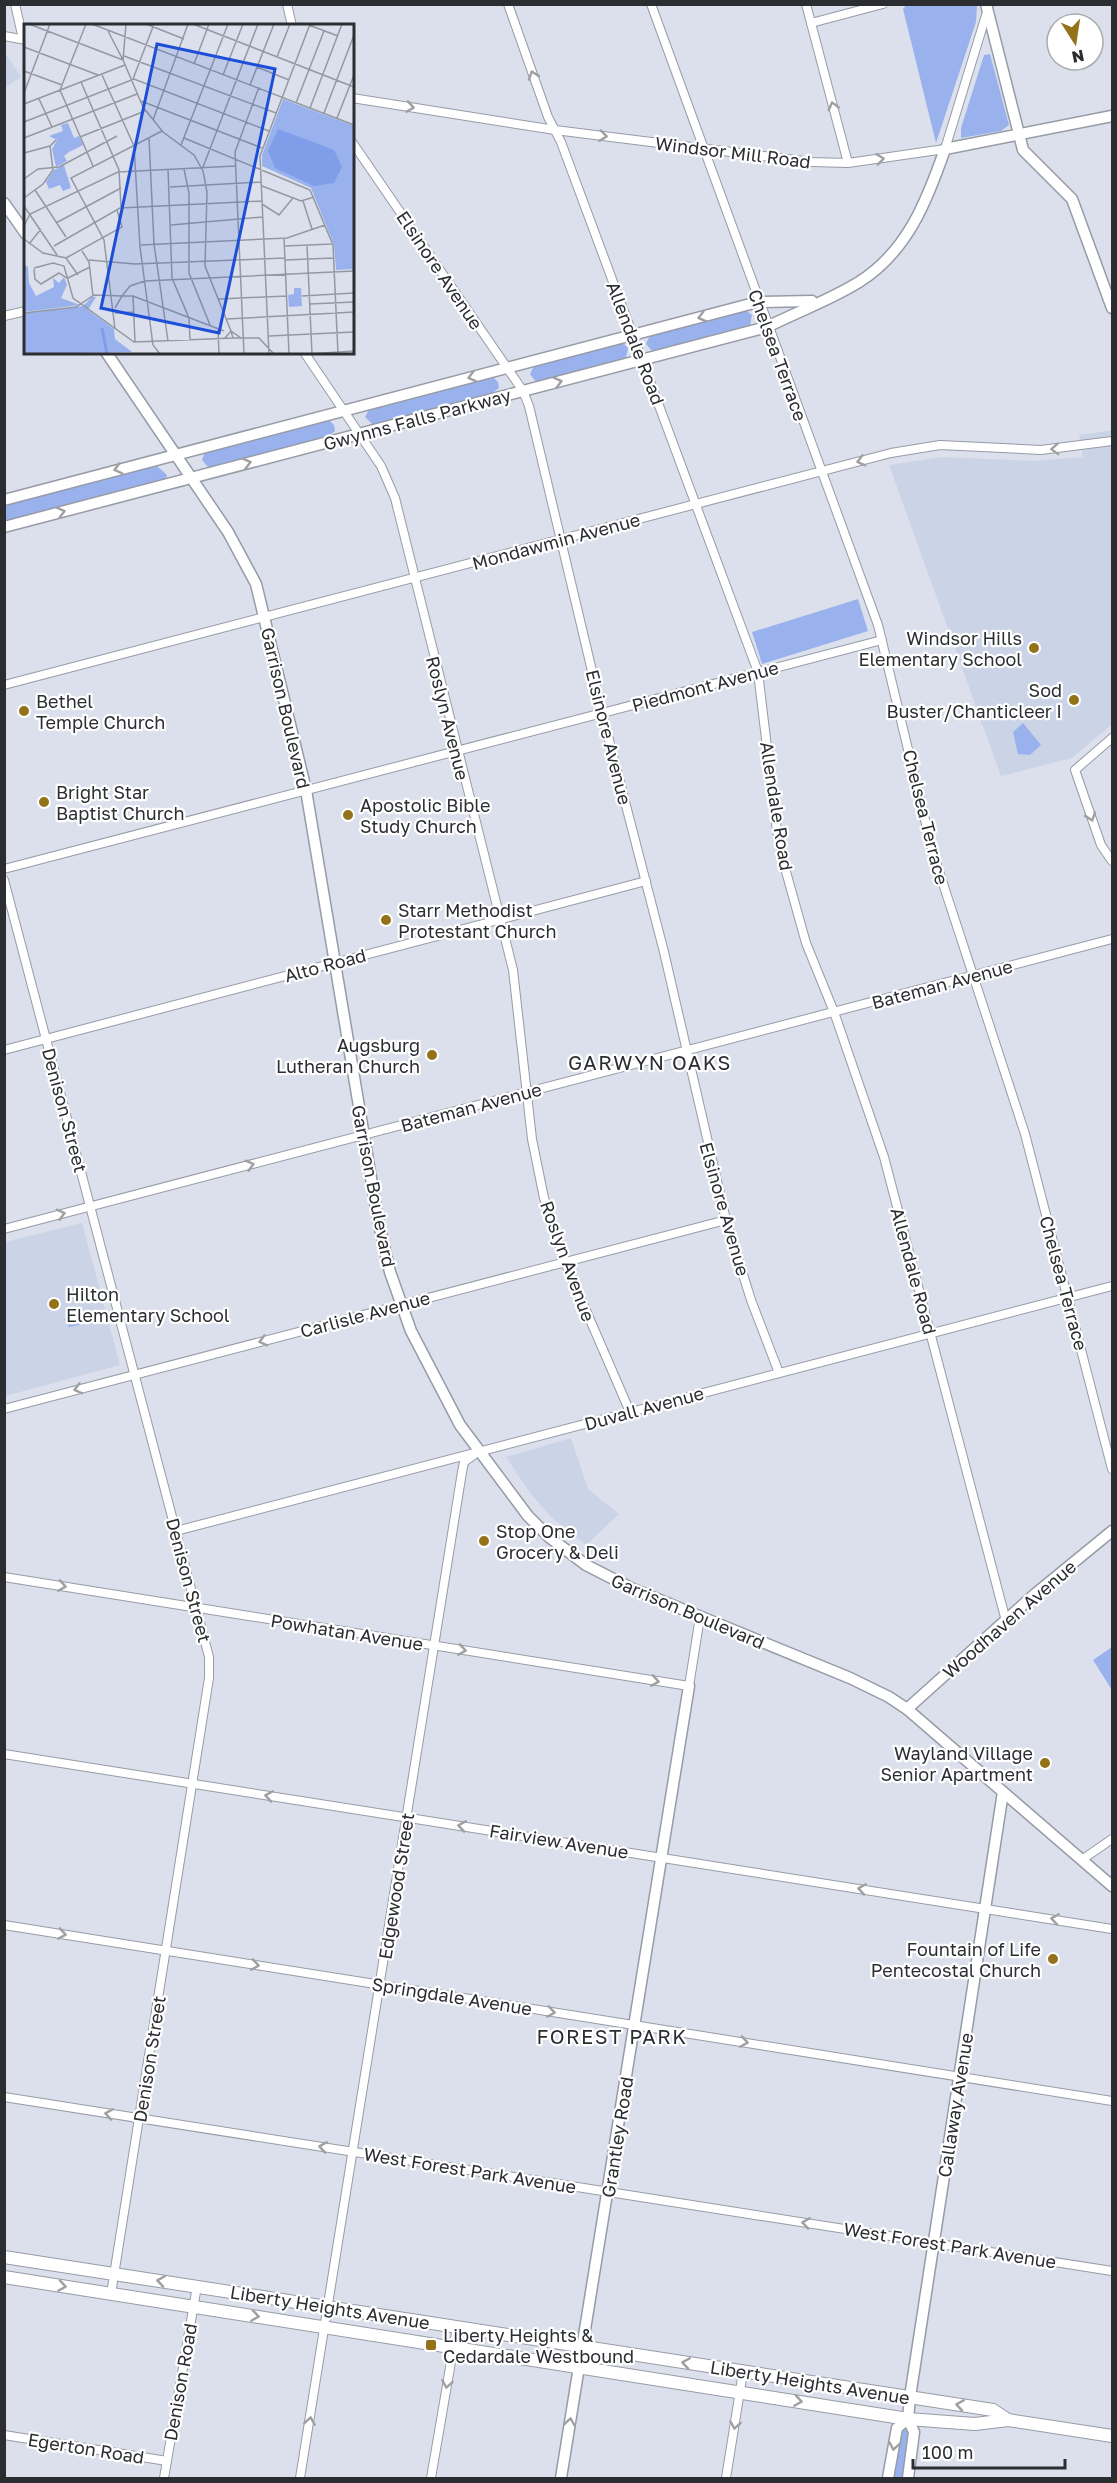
<svg xmlns="http://www.w3.org/2000/svg" width="1117" height="2483" viewBox="0 0 1117 2483" font-family="'Golos Text',sans-serif">
	<style>
		.built { fill: #cbd4e6 }
		.green { fill: #99b2ee }
		.lines { fill: none; stroke-linecap: round; stroke-linejoin: round }
		.minor-casing { stroke: #969ba6; stroke-width: 10 }
		.tertiary-casing { stroke: #969ba6; stroke-width: 13 }
		.secondary-casing { stroke: #969ba6; stroke-width: 13 }
		.primary-casing { stroke: #969ba6; stroke-width: 14 }
		.minor { stroke: #fff; stroke-width: 8 }
		.tertiary { stroke: #fff; stroke-width: 10 }
		.secondary { stroke: #fff; stroke-width: 10 }
		.primary { stroke: #fff; stroke-width: 12 }
		.oneway { stroke: #a0a0a2 }
		.poi-dot { fill: #937219; stroke: #fff; stroke-width: 2 }
		.labels { text-anchor: middle; dominant-baseline: central; stroke-width: 4.5; stroke-linejoin: round; paint-order: stroke }
		.street-label { font-size: 18px; fill: #2b2d31; stroke: #fff }
		.poi-label { font-size: 18px; fill: #2b2d31; stroke: #fff; text-anchor: start }
		.neighbourhood-label { font-size: 20px; letter-spacing: 1.5px; fill: #2b2d31; stroke: #fff }
		.inset-river { fill: none; stroke: #7f9de8; stroke-width: 3 }
		.inset-road { fill: none; stroke: #9598a1; stroke-width: 1.5 }
		.view { fill: #1d4ed8; fill-opacity: 0.15; stroke: #1d4ed8; stroke-width: 3 }
		.inset-edge { fill: none; stroke: #2b2d31; stroke-width: 3 }
	</style>
	<rect width="100%" height="100%" fill="#dbe0ec"/>
	<!-- built -->
	<g class="built">
		<path d="M4,51L21,77L5,88H4Z"/>
		<path d="M1112,430V724L1072,758L1001,776L889,465L942,457L1035,461L1083,457L1079,435Z"/>
		<path d="M82,1223L120,1365L5,1396V1242Z"/>
		<path d="M571,1438L588,1489L619,1514L586,1545L551,1517L530,1493L506,1457Z"/>
	</g>
	<!-- green -->
	<g class="green">
		<path d="M907,4L977,5L976,22L936,143L903,9Z"/>
		<path d="M990,54L1009,125L1001,131L961,138V128L984,55Z"/>
		<path d="M741,311H747L752,315L750,326L658,351H652L646,344L650,335Z"/>
		<path d="M617,343H623L628,348L626,358L541,382H536L530,374L534,366Z"/>
		<path d="M493,377L498,382L499,388L491,394L377,425L372,424L365,417L369,409Z"/>
		<path d="M329,420L334,425L335,431L328,437L213,467H208L202,460L205,451Z"/>
		<path d="M156,465L167,475L166,480L5,522V504Z"/>
		<path d="M858,599L868,631L762,664L752,632Z"/>
		<path d="M1023,723L1041,745L1030,755L1018,754L1013,732Z"/>
		<path d="M74,1314L82,1316L83,1320L79,1325L69,1327L64,1319Z"/>
		<path d="M1112,1647V1690L1093,1660Z"/>
		<path d="M902,2429L910,2431L902,2478H894Z"/>
	</g>
	<g class="lines">
		<defs>
			<g id="minor">
				<path d="M15,4L23,39"/>
				<path d="M287,4L292,26"/>
				<path d="M508,4L548,117L561,142L758,672L777,831L785,868L806,943L834,1012L884,1157L1006,1621"/>
				<path d="M651,4L878,625L933,853L1025,1134L1112,1469"/>
				<path d="M806,4L848,163"/>
				<path d="M811,23L883,4"/>
				<path d="M4,36L26,40"/>
				<path d="M352,98L555,130L811,162L848,163L945,149L987,12"/>
				<path d="M352,142L523,391L529,406L602,713L664,952L726,1220L751,1300L779,1373"/>
				<path d="M4,316L26,311"/>
				<path d="M304,352L381,466L395,498L513,970L532,1139L544,1198L565,1262L630,1412"/>
				<path d="M4,685L891,453L940,445L1041,450L1112,441"/>
				<path d="M1112,738L1075,770L1101,845L1112,861"/>
				<path d="M4,869L882,640"/>
				<path d="M4,880L209,1657V1678L111,2294"/>
				<path d="M4,1050L646,881"/>
				<path d="M4,1229L1112,939"/>
				<path d="M4,1409L726,1220"/>
				<path d="M176,1531L1112,1286"/>
				<path d="M4,1577L689,1686L700,1617"/>
				<path d="M4,1754L1112,1929"/>
				<path d="M1083,1859L1112,1839"/>
				<path d="M4,1925L1112,2101"/>
				<path d="M4,2097L1112,2271"/>
				<path d="M4,2435L167,2461"/>
				<path d="M164,2478L197,2286"/>
				<path d="M300,2478L462,1472L464,1462L478,1452"/>
				<path d="M431,2478L457,2327"/>
				<path d="M726,2478L743,2372"/>
			</g>
			<g id="tertiary">
				<path d="M986,4L1023,150L1072,199L1112,308"/>
				<path d="M907,1709L1035,1594L1112,1531"/>
				<path d="M561,2478L689,1686"/>
				<path d="M888,2478L897,2428L908,2419"/>
				<path d="M908,2478L914,2432L908,2419L910,2397L1003,1792"/>
			</g>
			<g id="secondary">
				<path d="M4,203L26,234"/>
				<path d="M106,352L228,532L256,584L306,790L378,1220L390,1272L411,1331L460,1425L528,1516L549,1537L586,1565L633,1589L850,1678L889,1697L907,1709L1112,1886"/>
				<path d="M4,500L758,302L812,301"/>
				<path d="M4,527L767,327C797,312 830,300 859,282C907,252 927,201 945,149L1112,116"/>
			</g>
			<g id="primary">
				<path d="M4,2257L993,2410L1008,2420"/>
				<path d="M4,2277L908,2419L975,2424L1008,2420L1112,2436"/>
			</g>
		</defs>
		<!-- minor casing -->
		<use href="#minor" class="minor-casing"/>
		<!-- tertiary casing -->
		<use href="#tertiary" class="tertiary-casing"/>
		<!-- secondary casing -->
		<use href="#secondary" class="secondary-casing"/>
		<!-- primary casing -->
		<use href="#primary" class="primary-casing"/>
		<!-- minor -->
		<use href="#minor" class="minor"/>
		<!-- tertiary -->
		<use href="#tertiary" class="tertiary"/>
		<!-- secondary -->
		<use href="#secondary" class="secondary"/>
		<!-- primary -->
		<use href="#primary" class="primary"/>
	</g>
	<!-- one-way arrows -->
	<defs><path id="oneway-chevron" d="M-2-3.5L2.5 0L-2 3.5" fill="none" stroke-width="1.6" stroke-linecap="round" stroke-linejoin="round" transform="scale(1.5)"/></defs>
	<g class="oneway">
		<use href="#oneway-chevron" transform="translate(533 75) rotate(-109)"/>
		<use href="#oneway-chevron" transform="translate(833 106) rotate(-105)"/>
		<use href="#oneway-chevron" transform="translate(410 107) rotate(9)"/>
		<use href="#oneway-chevron" transform="translate(603 136) rotate(7)"/>
		<use href="#oneway-chevron" transform="translate(880 159) rotate(-7)"/>
		<use href="#oneway-chevron" transform="translate(702 317) rotate(166)"/>
		<use href="#oneway-chevron" transform="translate(472 377) rotate(165)"/>
		<use href="#oneway-chevron" transform="translate(558 382) rotate(-15)"/>
		<use href="#oneway-chevron" transform="translate(1055 449) rotate(178)"/>
		<use href="#oneway-chevron" transform="translate(861 461) rotate(165)"/>
		<use href="#oneway-chevron" transform="translate(247 463) rotate(-14)"/>
		<use href="#oneway-chevron" transform="translate(118 469) rotate(165)"/>
		<use href="#oneway-chevron" transform="translate(61 512) rotate(-15)"/>
		<use href="#oneway-chevron" transform="translate(1091 817) rotate(71)"/>
		<use href="#oneway-chevron" transform="translate(250 1165) rotate(-15)"/>
		<use href="#oneway-chevron" transform="translate(61 1214) rotate(-15)"/>
		<use href="#oneway-chevron" transform="translate(263 1341) rotate(165)"/>
		<use href="#oneway-chevron" transform="translate(78 1389) rotate(165)"/>
		<use href="#oneway-chevron" transform="translate(62 1586) rotate(9)"/>
		<use href="#oneway-chevron" transform="translate(462 1650) rotate(9)"/>
		<use href="#oneway-chevron" transform="translate(655 1681) rotate(9)"/>
		<use href="#oneway-chevron" transform="translate(269 1796) rotate(-171)"/>
		<use href="#oneway-chevron" transform="translate(462 1826) rotate(-171)"/>
		<use href="#oneway-chevron" transform="translate(862 1889) rotate(-171)"/>
		<use href="#oneway-chevron" transform="translate(1055 1919) rotate(-171)"/>
		<use href="#oneway-chevron" transform="translate(62 1934) rotate(9)"/>
		<use href="#oneway-chevron" transform="translate(255 1965) rotate(9)"/>
		<use href="#oneway-chevron" transform="translate(551 2012) rotate(9)"/>
		<use href="#oneway-chevron" transform="translate(744 2042) rotate(9)"/>
		<use href="#oneway-chevron" transform="translate(109 2114) rotate(-171)"/>
		<use href="#oneway-chevron" transform="translate(323 2147) rotate(-171)"/>
		<use href="#oneway-chevron" transform="translate(806 2223) rotate(-171)"/>
		<use href="#oneway-chevron" transform="translate(161 2281) rotate(-171)"/>
		<use href="#oneway-chevron" transform="translate(62 2286) rotate(9)"/>
		<use href="#oneway-chevron" transform="translate(255 2316) rotate(9)"/>
		<use href="#oneway-chevron" transform="translate(686 2363) rotate(-171)"/>
		<use href="#oneway-chevron" transform="translate(447 2384) rotate(100)"/>
		<use href="#oneway-chevron" transform="translate(798 2401) rotate(9)"/>
		<use href="#oneway-chevron" transform="translate(960 2405) rotate(-171)"/>
		<use href="#oneway-chevron" transform="translate(310 2421) rotate(-81)"/>
		<use href="#oneway-chevron" transform="translate(570 2422) rotate(-81)"/>
		<use href="#oneway-chevron" transform="translate(735 2425) rotate(99)"/>
		<use href="#oneway-chevron" transform="translate(894 2446) rotate(100)"/>
	</g>
	<!-- markers -->
	<g class="poi-dot">
		<circle cx="1034" cy="648" r="6"/>
		<circle cx="1074" cy="700" r="6"/>
		<circle cx="24" cy="711" r="6"/>
		<circle cx="44" cy="802" r="6"/>
		<circle cx="348" cy="815" r="6"/>
		<circle cx="386" cy="920" r="6"/>
		<circle cx="432" cy="1055" r="6"/>
		<circle cx="54" cy="1304" r="6"/>
		<circle cx="484" cy="1541" r="6"/>
		<circle cx="1045" cy="1763" r="6"/>
		<circle cx="1053" cy="1959" r="6"/>
		<rect x="425" y="2339" width="12" height="12" rx="3"/>
	</g>
	<g class="labels">
		<!-- street labels -->
		<g class="street-label">
			<text transform="translate(733 152) rotate(7)">Windsor Mill Road</text>
			<text transform="translate(440 270) rotate(56)">Elsinore Avenue</text>
			<text transform="translate(636 343) rotate(69)">Allendale Road</text>
			<text transform="translate(778 355) rotate(70)">Chelsea Terrace</text>
			<text transform="translate(417 419) rotate(-15)">Gwynns Falls Parkway</text>
			<text transform="translate(556 541) rotate(-15)">Mondawmin Avenue</text>
			<text transform="translate(705 686) rotate(-15)">Piedmont Avenue</text>
			<text transform="translate(286 708) rotate(77)">Garrison Boulevard</text>
			<text transform="translate(448 718) rotate(76)">Roslyn Avenue</text>
			<text transform="translate(609 737) rotate(76)">Elsinore Avenue</text>
			<text transform="translate(777 806) rotate(81)">Allendale Road</text>
			<text transform="translate(926 817) rotate(76)">Chelsea Terrace</text>
			<text transform="translate(325 965) rotate(-15)">Alto Road</text>
			<text transform="translate(942 984) rotate(-15)">Bateman Avenue</text>
			<text transform="translate(471 1107) rotate(-15)">Bateman Avenue</text>
			<text transform="translate(65 1110) rotate(75)">Denison Street</text>
			<text transform="translate(374 1186) rotate(79)">Garrison Boulevard</text>
			<text transform="translate(725 1209) rotate(74)">Elsinore Avenue</text>
			<text transform="translate(568 1261) rotate(70)">Roslyn Avenue</text>
			<text transform="translate(914 1271) rotate(75)">Allendale Road</text>
			<text transform="translate(1064 1283) rotate(75)">Chelsea Terrace</text>
			<text transform="translate(365 1314) rotate(-15)">Carlisle Avenue</text>
			<text transform="translate(644 1408) rotate(-15)">Duvall Avenue</text>
			<text transform="translate(189 1580) rotate(75)">Denison Street</text>
			<text transform="translate(688 1611) rotate(23)">Garrison Boulevard</text>
			<text transform="translate(1009 1619) rotate(-41)">Woodhaven Avenue</text>
			<text transform="translate(347 1632) rotate(9)">Powhatan Avenue</text>
			<text transform="translate(559 1841) rotate(9)">Fairview Avenue</text>
			<text transform="translate(396 1886) rotate(-81)">Edgewood Street</text>
			<text transform="translate(452 1996) rotate(9)">Springdale Avenue</text>
			<text transform="translate(149 2059) rotate(-81)">Denison Street</text>
			<text transform="translate(955 2105) rotate(-81)">Callaway Avenue</text>
			<text transform="translate(617 2137) rotate(-81)">Grantley Road</text>
			<text transform="translate(470 2170) rotate(9)">West Forest Park Avenue</text>
			<text transform="translate(950 2245) rotate(9)">West Forest Park Avenue</text>
			<text transform="translate(330 2307) rotate(9)">Liberty Heights Avenue</text>
			<text transform="translate(180 2382) rotate(-80)">Denison Road</text>
			<text transform="translate(810 2382) rotate(9)">Liberty Heights Avenue</text>
			<text transform="translate(86 2448) rotate(9)">Egerton Road</text>
		</g>
		<!-- poi labels -->
		<g class="poi-label">
			<text x="1022" y="638" text-anchor="end">Windsor Hills<tspan x="1022" dy="21">Elementary School</tspan></text>
			<text x="1062" y="690" text-anchor="end">Sod<tspan x="1062" dy="21">Buster/Chanticleer I</tspan></text>
			<text x="36" y="701">Bethel<tspan x="36" dy="21">Temple Church</tspan></text>
			<text x="56" y="792">Bright Star<tspan x="56" dy="21">Baptist Church</tspan></text>
			<text x="360" y="805">Apostolic Bible<tspan x="360" dy="21">Study Church</tspan></text>
			<text x="398" y="910">Starr Methodist<tspan x="398" dy="21">Protestant Church</tspan></text>
			<text x="420" y="1045" text-anchor="end">Augsburg<tspan x="420" dy="21">Lutheran Church</tspan></text>
			<text x="66" y="1294">Hilton<tspan x="66" dy="21">Elementary School</tspan></text>
			<text x="496" y="1531">Stop One<tspan x="496" dy="21">Grocery &amp; Deli</tspan></text>
			<text x="1033" y="1753" text-anchor="end">Wayland Village<tspan x="1033" dy="21">Senior Apartment</tspan></text>
			<text x="1041" y="1949" text-anchor="end">Fountain of Life<tspan x="1041" dy="21">Pentecostal Church</tspan></text>
			<text x="443" y="2335">Liberty Heights &amp;<tspan x="443" dy="21">Cedardale Westbound</tspan></text>
		</g>
		<!-- neighbourhood labels -->
		<g class="neighbourhood-label">
			<text x="650" y="1062">GARWYN OAKS</text>
			<text x="612" y="2036">FOREST PARK</text>
		</g>
	</g>
	<!-- overview -->
	<g transform="translate(24 24)">
		<rect width="330" height="330" fill="#dbe0ec"/>
		<path d="M259,75L330,102V245L312,246L310,221L287,164L238,142V131ZM44,99L50,114L55,112L59,121L45,128L40,132L43,137L32,143L28,125L33,116L25,112L39,107L37,101ZM40,141L47,164L39,167L36,161L25,165L22,158L30,146ZM0,241L4,243L5,259L12,272L30,263L29,254L35,259L40,253L43,261L37,274L56,281L0,288ZM270,264H277L278,282L265,283L264,271L270,270ZM68,273H72L64,286L90,305L91,315L108,328L0,330V289L59,282Z" fill="#99b2ee"/>
		<path d="M254,105L310,126L318,143L310,159L290,162L251,144L244,127Z" fill="#7f9de8"/>
		<path class="inset-river" d="M78,304L83,330"/>
		<path class="inset-road" d="M5,0L99,36M62,0L36,66L69,142M68,0L330,101M102,0L99,36L119,83L139,108L170,131L179,147L183,168L181,242L207,307L217,314M122,0L160,15M169,0L330,63M285,1L314,12M84,7L99,36M0,23L74,51M100,32L252,89M253,33L266,0M170,40L185,0M233,43L265,56M0,47L38,61M78,51L110,122L116,223L129,321L136,330M199,51L219,0M109,55L130,0M57,58L95,146L97,183M226,61L250,0M0,69L26,0M15,75L28,103M117,77L238,124M272,79L300,7M0,80L101,41M286,84L318,0M300,89L330,11M313,94L330,51M129,96L164,0M0,98L110,55L245,107M56,113L121,87M0,114L113,70M125,114L130,220L144,317M160,114L286,166L309,221L314,330M157,121L204,0M0,129L26,122L32,116M179,143L234,0M144,145L148,254L165,294L166,316M160,145L165,169V249L186,301M0,155L14,145L35,143L93,112M238,162L277,177L290,173M146,163L237,158M11,166L42,213M0,174L19,160L29,146L26,122M279,177L288,205M238,180L255,191L269,174M0,182L33,231M32,199L97,164M147,201L239,193M0,202L6,190L94,148L211,142M260,214L265,330M0,215L19,229L42,234L54,251M5,220L17,205M117,221L263,214L301,201M283,221L288,330M30,222L96,184L238,177M261,222L308,220M58,227L65,238L69,272M42,234L98,203L93,186M65,236L111,240L261,234M261,236L309,234M10,244L29,239L40,242L49,274L110,318L209,314L207,307L201,314M10,245L11,255L17,260L35,249L44,255M44,254L66,243M109,272L111,318M278,272L330,269M195,275L263,272M286,280L330,278M91,284L98,272H109L200,307M0,289L52,283L70,271L98,272L106,262L121,257L330,247M91,289L110,288M203,295L330,288M194,304L195,330M91,305L80,216L47,154L138,107M245,312L330,308M209,314H235L250,330M220,330L211,128L235,63M245,330L236,132L286,0M284,330L330,327"/>
		<path class="view" d="M133,20L251,45L195,309L77,284Z"/>
		<rect width="330" height="330" class="inset-edge"/>
	</g>
	<!-- border -->
	<rect width="1117" height="2483" fill="none" stroke="#2b2d31" stroke-width="12"/>
	<!-- north arrow -->
	<g transform="translate(1075 42) rotate(168)"><circle r="28" fill="#ffffff" stroke="#aaabad" stroke-width="1.5"/>
	<path d="M0-4.5L10 22L0 15L-10 22Z" fill="#937219"/>
	<text y="-9" font-size="16" font-weight="bold" text-anchor="middle" fill="#2b2d31">N</text>
	</g>
	<!-- scale -->
	<path d="M913 2459v9h152v-9" fill="none" stroke="#2b2d31" stroke-width="3"/>
	<text x="922" y="2459" font-size="18" fill="#2b2d31" stroke="#ffffff" stroke-width="4.5" paint-order="stroke">100 m</text>
</svg>
